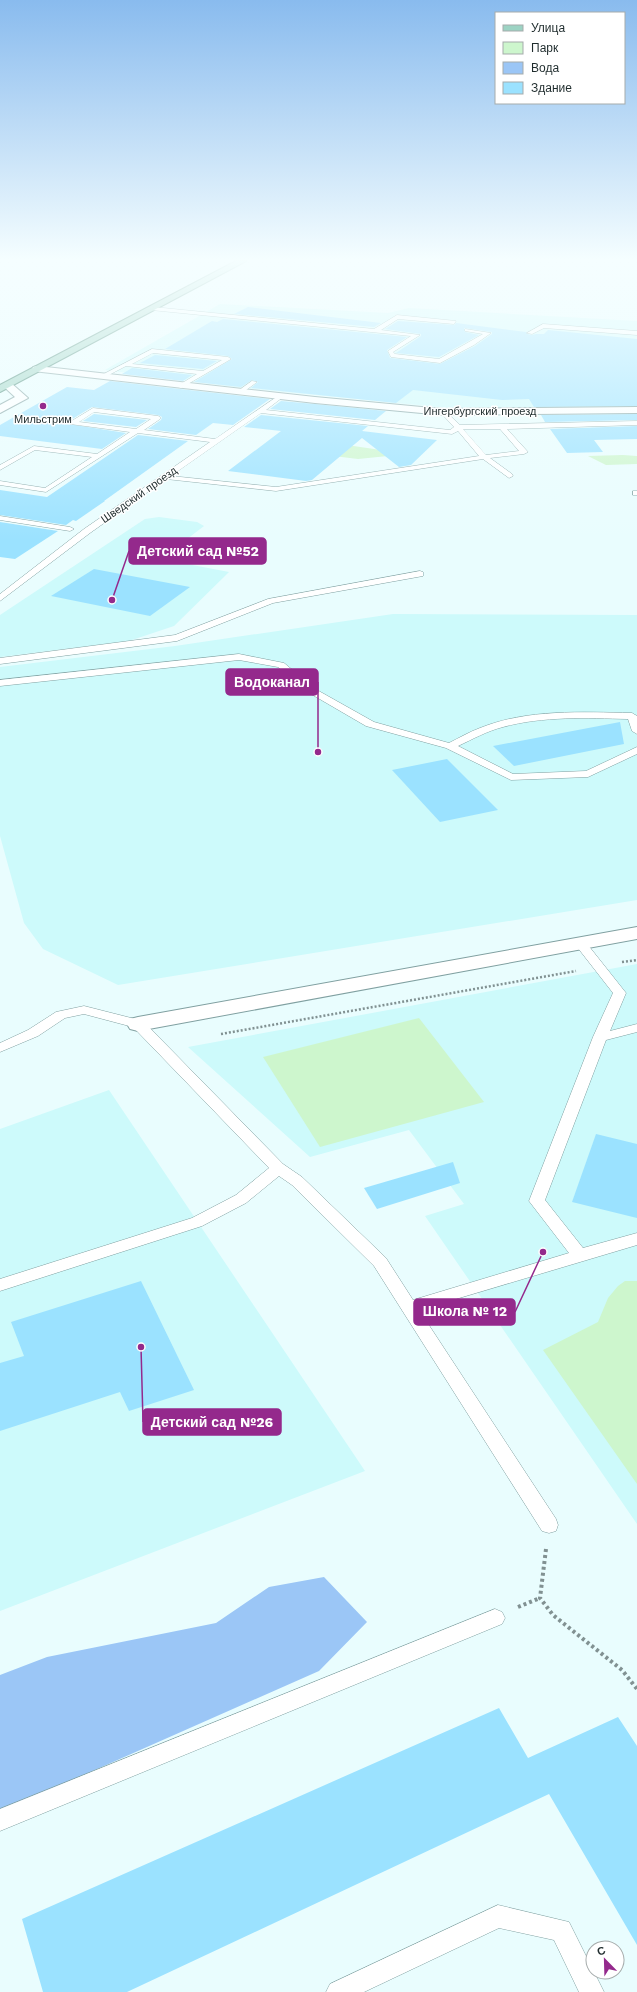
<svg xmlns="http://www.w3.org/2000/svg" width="637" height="1992" viewBox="0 0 637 1992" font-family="'Work Sans',sans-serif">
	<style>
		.built { fill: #cdfafb }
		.green { fill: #cdf6cd }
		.water { fill: #9bc6f6 }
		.building { fill: #9be2ff }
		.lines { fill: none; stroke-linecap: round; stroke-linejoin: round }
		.service-casing { stroke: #80a0a1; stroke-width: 1 }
		.minor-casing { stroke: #80a0a1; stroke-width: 2 }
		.primary-casing { stroke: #458674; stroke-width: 2 }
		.path-far1 { stroke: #819192; stroke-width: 2.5; stroke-dasharray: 2 2; stroke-linecap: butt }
		.path { stroke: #819192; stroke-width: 4; stroke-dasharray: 3 3; stroke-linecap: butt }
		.service { fill: #fff; fill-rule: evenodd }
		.minor { fill: #fff; fill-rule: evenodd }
		.primary { fill: #9cd3c3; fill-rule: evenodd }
		.poi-dot { fill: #94298c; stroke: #fff; stroke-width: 1.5 }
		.labels { text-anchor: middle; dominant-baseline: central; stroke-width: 3; stroke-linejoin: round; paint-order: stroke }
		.far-street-label { font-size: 11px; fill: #1f2c2d; stroke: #fff }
		.far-poi-label { font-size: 11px; fill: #1f2c2d; stroke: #fff }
		.leader { fill: none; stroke: #94298c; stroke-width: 1.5 }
		.callout-dot { fill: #94298c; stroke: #fff; stroke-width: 1.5 }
		.callout { fill: #94298c; stroke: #94298c; stroke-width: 1.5 }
		.callout-label { font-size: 14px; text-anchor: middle; font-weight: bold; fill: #fff }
	</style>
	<rect width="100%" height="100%" fill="#e9fdfe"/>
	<!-- built -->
	<g class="built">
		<path d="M220,304L388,313L409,308L637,321V407L449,408L242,388L105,370Z"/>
		<path d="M159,517L197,522L204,526L161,559L229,572L174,626L129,641L0,657V615L145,519Z"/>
		<path d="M393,614L637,615V900L118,985L43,949L24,923L0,836V667L175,646Z"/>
		<path d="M637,964V1524L425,1216L464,1204L409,1130L310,1157L188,1047Z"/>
		<path d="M109,1090L365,1471L0,1611V1129Z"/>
	</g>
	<!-- green -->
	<g class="green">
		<path d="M340,444L408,454L358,459L325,455Z"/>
		<path d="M623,455L637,456V464L606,465L588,456Z"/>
		<path d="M419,1018L484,1102L320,1147L263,1057Z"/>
		<path d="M625,1281H637V1484L543,1350L598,1322L608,1298L618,1286Z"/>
	</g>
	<!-- water -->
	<path class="water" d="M324,1577L367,1622L319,1671L0,1812V1675L47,1657L216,1623L269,1587Z"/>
	<!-- building -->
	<g class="building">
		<path d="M248,307L381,323L374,327L234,314Z"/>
		<path d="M223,319L407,337L387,350L390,358L440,364L475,346L492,334V332L464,328L465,332L479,335L439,357L396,353L421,336V334L385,329L398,321L454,325L456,323L526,332L527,334L532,335L536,334H544L548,330L637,339V406L534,407L529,399L502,400L413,390L396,403L251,388L258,382L252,380L241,387L194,382L232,359L228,356L165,349L212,321L217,322Z"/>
		<path d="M155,355L217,361L203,369L140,363Z"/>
		<path d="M132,368L192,375L183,381L122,374Z"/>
		<path d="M110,381L180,389L270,399L233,425L213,423L196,435L148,429L161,420L162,417L158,415L92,407L69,421L68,424L126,433L102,449L0,436V425L67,387L94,390Z"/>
		<path d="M281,401L315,404L386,411L375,420L270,409Z"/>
		<path d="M94,414L147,420L136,427L83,421Z"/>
		<path d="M637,414V420L545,422L541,415Z"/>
		<path d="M261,415L368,426L362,431L437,440L411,465L399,467L362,438L312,480L306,481L228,471L281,431L244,427Z"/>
		<path d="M637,426V439L594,440L603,452L567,453L550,429Z"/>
		<path d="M138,435L188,441L104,501H105L76,521L73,520L66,525L0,515V490L47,497Z"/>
		<path d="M0,522L58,531L15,559L0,557Z"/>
		<path d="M94,569L190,587L150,616L51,596Z"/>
		<path d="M620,722L624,744L514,766L493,746Z"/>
		<path d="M447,759L498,810L440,822L392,770Z"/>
		<path d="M596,1134L637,1144V1218L572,1202Z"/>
		<path d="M453,1162L460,1183L377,1209L364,1188Z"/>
		<path d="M141,1281L194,1390L129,1411L120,1392L0,1431V1363L24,1356L11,1322Z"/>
		<path d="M499,1708L528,1758L618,1717L637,1746V1945L549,1794L127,1992H43L22,1919Z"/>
	</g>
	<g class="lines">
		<defs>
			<g id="service">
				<path d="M153,307L374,329L397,315L456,321L454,324L398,319L381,330L420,335L393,352L395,354L439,359L483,334L465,331V329L491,333L474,345L440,363L391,357L388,351L411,336L151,310Z"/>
				<path d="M543,324L637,331V335L544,328L532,334L527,333Z"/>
				<path d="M152,349L228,357L231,359L181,388L179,387V385L197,374L126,366L105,377L100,376ZM153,353L222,360L203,371L132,364Z"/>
				<path d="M252,381L257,382L242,393H238V391Z"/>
				<path d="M281,394L283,395V397L266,410L450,430L454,427L441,413V411H445L460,425L637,421V425L507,429L528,452L524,454L490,458L512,474L513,476L509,478L483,459L276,491L166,479L90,533L0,601V594L84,529L210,442L138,433L46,492L0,485V481L45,488L92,457L35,450L0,470V465L34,446L97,454L130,432L70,424V422L93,408L158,416L160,417V419L144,430L215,439ZM94,412L151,419L136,429L79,422ZM261,413L452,434L458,431L479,456L276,487L171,476ZM463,429H500L519,451L486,455Z"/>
				<rect x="633" y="491" width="4" height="4"/>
				<path d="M0,516L70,527L74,529L70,531L0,520Z"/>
				<path d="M420,571L423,572V576L273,603L177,641L0,664V658L175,635L268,599Z"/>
				<path d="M239,654L284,663L317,690L374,722L449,743C459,738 469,732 480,728C527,709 582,712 632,713L637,716V734L632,731L628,719C587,718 543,716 503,727C487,731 473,739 458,746L513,774L586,771L637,747V754L588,777L511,780L446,748L366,726L311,694L278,667L239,660L0,686V680Z"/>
				<path d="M580,939L584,940L626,993L610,1031L637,1024V1032L606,1040L545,1200L583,1248L637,1233V1245L419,1310L556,1519L558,1525L556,1531L549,1533L542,1531L374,1266L292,1185L279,1176L246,1203L202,1226L0,1291V1279L192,1218L236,1195L269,1168L133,1027L84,1014L65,1018L38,1036L0,1052V1043L28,1030L56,1012L84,1006L143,1021L283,1164L302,1177L386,1258L413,1300L569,1253L529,1201L593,1037L613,993L574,943Z"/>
				<path d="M495,1609L502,1612L505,1618L502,1624L0,1831V1809Z"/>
				<path d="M498,1905L569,1922L604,1992H579L554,1940L499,1928L364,1992H326L330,1984Z"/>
			</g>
			<g id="minor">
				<path d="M37,366L315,397L443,409L637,407V413L443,415L315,403L33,371L32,369L33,367Z"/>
				<path d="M7,382L11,383L28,398L0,413V405L15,397L2,385Z"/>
				<path d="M637,927V939L138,1031L130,1029L127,1024L130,1019L138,1017Z"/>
			</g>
			<path id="primary" d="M236,261H246L0,392V385Z"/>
		</defs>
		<!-- service casing -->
		<use href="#service" class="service-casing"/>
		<!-- minor casing -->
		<use href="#minor" class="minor-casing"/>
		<!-- primary casing -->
		<use href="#primary" class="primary-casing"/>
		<!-- path-far1 -->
		<g class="path-far1">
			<path d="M622,962L637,960"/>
			<path d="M221,1034L576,971"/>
		</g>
		<!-- path -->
		<g class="path">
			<path d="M546,1549L540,1598L553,1615L622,1670L637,1689"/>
			<path d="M518,1607L540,1598"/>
		</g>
		<!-- service -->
		<use href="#service" class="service"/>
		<!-- minor -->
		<use href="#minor" class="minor"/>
		<!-- primary -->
		<use href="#primary" class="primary"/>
	</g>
	<!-- sky -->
	<linearGradient id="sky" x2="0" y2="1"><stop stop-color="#89bbee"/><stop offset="0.48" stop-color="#f5feff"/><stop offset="1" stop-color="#f5feff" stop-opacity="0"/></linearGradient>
	<rect width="637" height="540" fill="url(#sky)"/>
	<!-- markers -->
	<circle class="poi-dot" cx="43" cy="406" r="4"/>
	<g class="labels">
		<!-- far-street labels -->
		<g class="far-street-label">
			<text x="480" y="411">Ингербургский проезд</text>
			<text transform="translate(139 495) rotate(-35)">Шведский проезд</text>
		</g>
		<!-- far-poi labels -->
		<g class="far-poi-label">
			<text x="43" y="419">Мильстрим</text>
		</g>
	</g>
	<!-- callouts -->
	<path class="leader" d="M112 600L129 551M318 752L318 682M543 1252L515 1312M141 1347L143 1422"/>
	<g class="callout-dot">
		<circle cx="112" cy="600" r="4"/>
		<circle cx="318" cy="752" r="4"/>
		<circle cx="543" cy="1252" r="4"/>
		<circle cx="141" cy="1347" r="4"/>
	</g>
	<g class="callout">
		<rect x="129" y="538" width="137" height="26" rx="4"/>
		<rect x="226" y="669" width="92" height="26" rx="4"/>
		<rect x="414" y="1299" width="101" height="26" rx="4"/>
		<rect x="143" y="1409" width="138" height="26" rx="4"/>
	</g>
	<g class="callout-label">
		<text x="198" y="556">Детский сад №52</text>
		<text x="272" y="687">Водоканал</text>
		<text x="465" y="1316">Школа № 12</text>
		<text x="212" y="1427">Детский сад №26</text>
	</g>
	<!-- legend -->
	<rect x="495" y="12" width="130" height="92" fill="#ffffff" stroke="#a5abab"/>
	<rect x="503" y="25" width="20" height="6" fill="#9cd3c3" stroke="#a5abab"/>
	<text x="531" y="32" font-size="12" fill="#1f2c2d">Улица</text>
	<rect x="503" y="42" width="20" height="12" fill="#cdf6cd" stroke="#a5abab"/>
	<text x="531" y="52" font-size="12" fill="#1f2c2d">Парк</text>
	<rect x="503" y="62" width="20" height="12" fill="#9bc6f6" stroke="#a5abab"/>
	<text x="531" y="72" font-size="12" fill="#1f2c2d">Вода</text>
	<rect x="503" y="82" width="20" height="12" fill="#9be2ff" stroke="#a5abab"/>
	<text x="531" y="92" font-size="12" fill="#1f2c2d">Здание</text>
	<!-- north arrow -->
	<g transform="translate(605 1960) rotate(337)"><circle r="19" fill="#ffffff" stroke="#a5abab"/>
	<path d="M0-3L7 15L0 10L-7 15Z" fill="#94298c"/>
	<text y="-6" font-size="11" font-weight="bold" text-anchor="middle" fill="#1f2c2d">С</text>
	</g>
</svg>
